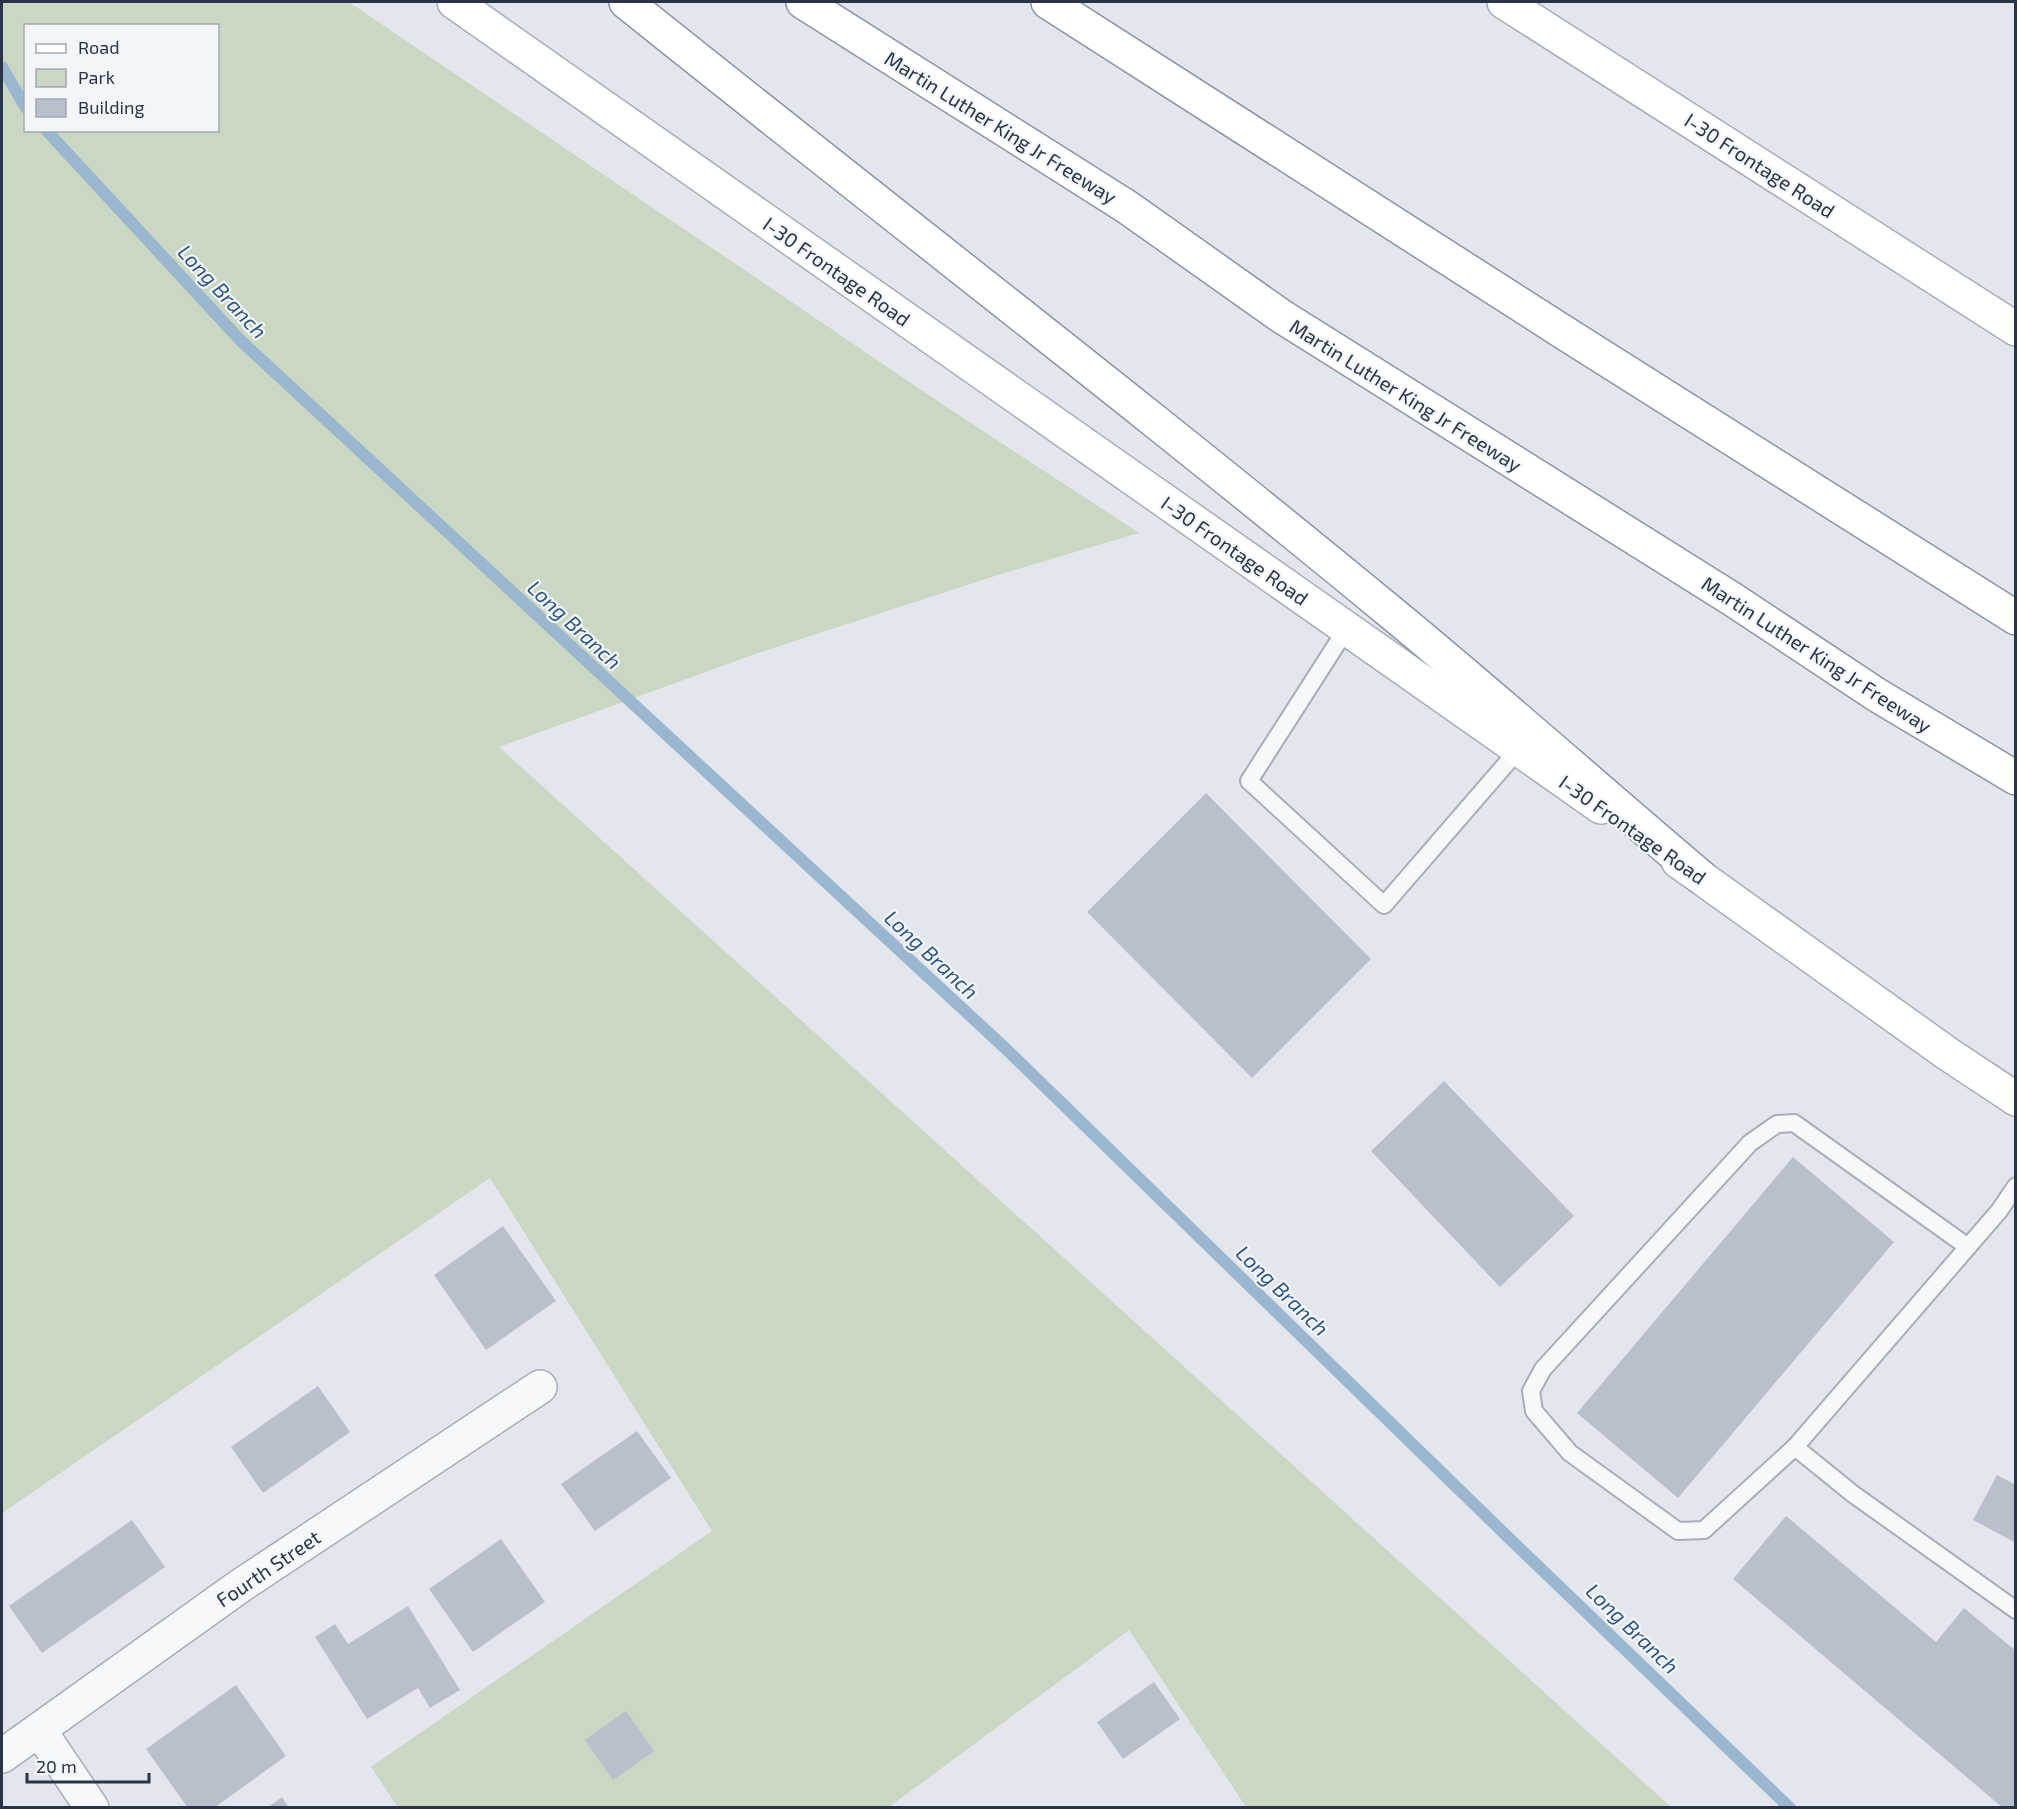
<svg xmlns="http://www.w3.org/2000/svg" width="2017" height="1809" viewBox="0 0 2017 1809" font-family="'Exo 2',sans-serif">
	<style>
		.green { fill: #c9d7c3; fill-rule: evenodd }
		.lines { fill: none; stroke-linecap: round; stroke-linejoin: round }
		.stream { stroke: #9bb7d0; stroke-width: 12 }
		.building { fill: #bac0cb }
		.lane-casing { stroke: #a7aeb8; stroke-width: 20 }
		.street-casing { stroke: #a7aeb8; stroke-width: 36 }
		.secondary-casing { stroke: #a7aeb8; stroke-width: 36 }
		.highway-casing { stroke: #8995a5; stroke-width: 36 }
		.lane { stroke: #f7f8fa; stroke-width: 16 }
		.street { stroke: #f7f8fa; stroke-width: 33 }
		.secondary { stroke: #fff; stroke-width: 33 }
		.highway { stroke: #fff; stroke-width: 33 }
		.labels { text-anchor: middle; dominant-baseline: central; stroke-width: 4.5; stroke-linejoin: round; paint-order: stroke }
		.street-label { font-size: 20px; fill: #293547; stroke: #f3f6f9 }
		.water-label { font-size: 21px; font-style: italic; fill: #2e5680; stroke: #f3f6f9 }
	</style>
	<rect width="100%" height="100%" fill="#e3e7ed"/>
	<!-- green -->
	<path class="green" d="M2,2H349L945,406L1139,533L1001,574L758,653L499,747L1671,1807H1246L1129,1630L889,1807H398L371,1767L712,1531L490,1178L2,1513ZM26,26H218V130H26Z"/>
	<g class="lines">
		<!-- stream -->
		<g class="stream">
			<path d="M2,67L26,108"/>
			<path d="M46,130L240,340L1005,1048L1512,1541L1790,1808"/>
		</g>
	</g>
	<!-- building -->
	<g class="building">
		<path d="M1206,793L1371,959L1252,1078L1087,912Z"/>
		<path d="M1444,1081L1574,1216L1500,1287L1371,1151Z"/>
		<path d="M1793,1157L1894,1242L1678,1498L1577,1413Z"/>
		<path d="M503,1226L556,1301L486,1350L434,1275Z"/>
		<path d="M318,1386L350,1432L263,1493L231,1447Z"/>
		<path d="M637,1431L671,1478L595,1531L561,1484Z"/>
		<path d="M1997,1475L2016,1485V1543L1973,1520Z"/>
		<path d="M1786,1516L1936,1642L1964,1608L2016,1651V1808H2003L1733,1579Z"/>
		<path d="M132,1520L165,1567L42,1653L9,1606Z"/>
		<path d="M501,1539L545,1602L473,1652L429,1589Z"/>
		<path d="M408,1606L460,1690L430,1708L418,1688L367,1719L315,1637L335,1624L348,1644Z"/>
		<path d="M1154,1682L1180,1719L1123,1759L1097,1722Z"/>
		<path d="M236,1685L286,1756L214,1808H188L146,1749Z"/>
		<path d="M626,1711L654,1751L613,1780L585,1740Z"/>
		<path d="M282,1797L289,1808H267Z"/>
	</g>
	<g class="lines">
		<defs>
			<g id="lane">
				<path d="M1347,628L1249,781L1384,905L1519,749"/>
				<path d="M2016,1186L1999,1211L1795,1447L1853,1494L2016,1610"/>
				<path d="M1795,1447L1704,1530L1678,1531L1570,1453L1534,1411L1531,1391L1543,1369L1750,1143L1777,1124L1794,1123L1968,1247"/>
			</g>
			<g id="street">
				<path d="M40,1731L92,1808"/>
				<path d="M2,1756L240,1586L540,1387"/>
			</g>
			<g id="secondary">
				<path d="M454,2L1601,807"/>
				<path d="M1504,2L2016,329"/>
				<path d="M1678,861L1948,1054L2016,1099"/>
			</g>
			<g id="highway">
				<path d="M626,2C879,205 1137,403 1388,610C1494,697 1596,788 1701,877"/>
				<path d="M803,2L1127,207L1281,316L1732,599L1877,695L2016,778"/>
				<path d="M1048,2L1560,330L2016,618"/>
			</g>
		</defs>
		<!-- lane casing -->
		<use href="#lane" class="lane-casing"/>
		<!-- street casing -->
		<use href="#street" class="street-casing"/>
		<!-- secondary casing -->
		<use href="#secondary" class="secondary-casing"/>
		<!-- highway casing -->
		<use href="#highway" class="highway-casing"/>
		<!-- lane -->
		<use href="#lane" class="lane"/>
		<!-- street -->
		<use href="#street" class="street"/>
		<!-- secondary -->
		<use href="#secondary" class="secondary"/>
		<!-- highway -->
		<use href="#highway" class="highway"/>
	</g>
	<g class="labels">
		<!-- street labels -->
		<g class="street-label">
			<text transform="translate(1001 127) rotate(32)">Martin Luther King Jr Freeway</text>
			<text transform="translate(1760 165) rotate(33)">I-30 Frontage Road</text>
			<text transform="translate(837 271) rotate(35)">I-30 Frontage Road</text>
			<text transform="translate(1406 395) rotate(32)">Martin Luther King Jr Freeway</text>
			<text transform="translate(1235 550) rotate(35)">I-30 Frontage Road</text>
			<text transform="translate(1817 654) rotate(33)">Martin Luther King Jr Freeway</text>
			<text transform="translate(1633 829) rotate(35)">I-30 Frontage Road</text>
			<text transform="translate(268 1568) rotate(-34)">Fourth Street</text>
		</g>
		<!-- water labels -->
		<g class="water-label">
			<text transform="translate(223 291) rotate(47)">Long Branch</text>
			<text transform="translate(575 624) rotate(43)">Long Branch</text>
			<text transform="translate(932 954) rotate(43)">Long Branch</text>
			<text transform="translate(1283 1290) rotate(44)">Long Branch</text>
			<text transform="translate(1633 1628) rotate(44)">Long Branch</text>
		</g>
	</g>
	<!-- border -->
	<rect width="2017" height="1809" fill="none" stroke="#293547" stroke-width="6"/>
	<!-- legend -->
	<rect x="24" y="24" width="195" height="108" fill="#f3f6f9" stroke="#a2a9b2" stroke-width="1.5"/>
	<rect x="36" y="44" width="30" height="9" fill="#ffffff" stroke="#a2a9b2" stroke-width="1.5"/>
	<text x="78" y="54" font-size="18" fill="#293547">Road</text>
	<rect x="36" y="69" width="30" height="18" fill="#c9d7c3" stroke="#a2a9b2" stroke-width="1.5"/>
	<text x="78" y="84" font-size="18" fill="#293547">Park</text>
	<rect x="36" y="99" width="30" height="18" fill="#bac0cb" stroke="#a2a9b2" stroke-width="1.5"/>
	<text x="78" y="114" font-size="18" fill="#293547">Building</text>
	<!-- scale -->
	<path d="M27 1773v9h122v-9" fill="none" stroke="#293547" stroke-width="3"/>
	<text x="36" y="1773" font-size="18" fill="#293547" stroke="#f3f6f9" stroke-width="4.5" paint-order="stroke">20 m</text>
</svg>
